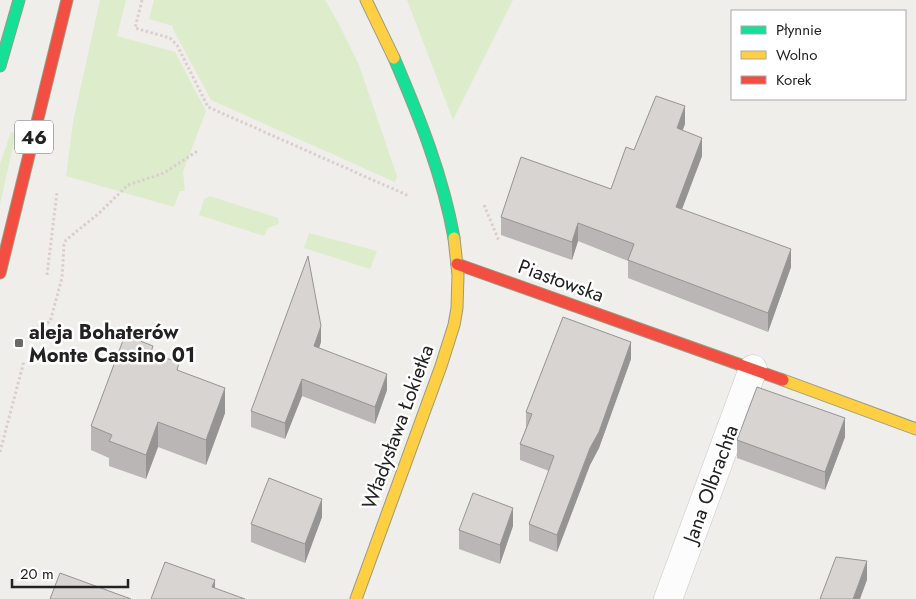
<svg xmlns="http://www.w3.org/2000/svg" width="916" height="599" viewBox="0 0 916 599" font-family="Jost,sans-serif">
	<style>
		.grass { fill: #ddeccb }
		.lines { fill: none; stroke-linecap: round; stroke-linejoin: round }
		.street-casing { stroke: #c9c8c7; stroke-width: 29 }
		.fast-casing { stroke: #999a82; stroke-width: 13 }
		.slow-casing { stroke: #999a82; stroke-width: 13 }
		.jam-casing { stroke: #999a82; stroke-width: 13 }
		.path { stroke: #dccecd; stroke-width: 3; stroke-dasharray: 2.5 2.5; stroke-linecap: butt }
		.street { stroke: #fdfcfc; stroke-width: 28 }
		.fast { stroke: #16e098; stroke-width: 11 }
		.slow { stroke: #ffcf43; stroke-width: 11 }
		.jam { stroke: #f24e42; stroke-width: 11 }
		.wall { fill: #b9b6b5 }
		.shaded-wall { fill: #969493 }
		.building { fill: #d7d4d2; stroke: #969493 }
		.poi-dot { fill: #6a6968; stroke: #fff; stroke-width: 2 }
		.labels { text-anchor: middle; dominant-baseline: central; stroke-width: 5; stroke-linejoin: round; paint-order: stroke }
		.shield { fill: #fff; stroke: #646464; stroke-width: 1 }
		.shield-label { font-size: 19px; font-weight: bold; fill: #222 }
		.street-label { font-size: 20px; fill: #222; stroke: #fff }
		.poi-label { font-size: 20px; font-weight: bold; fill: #222; stroke: #fff; text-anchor: start }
	</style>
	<rect width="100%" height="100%" fill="#f0eeeb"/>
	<!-- grass -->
	<g class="grass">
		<path d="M100,0H126L117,36L175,52L206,111L183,172L185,191H180L174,207L66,176L73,122Z"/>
		<path d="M154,0H325L339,24L359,65L397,176L395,182L211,100L173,29V26L149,19Z"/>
		<path d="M407,0H513L453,120Z"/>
		<path d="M11,132L16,133L0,204V164Z"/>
		<path d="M210,196L278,218L279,224L268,228L264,236L199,215L204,199Z"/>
		<path d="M309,233L377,251L370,269L304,248Z"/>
	</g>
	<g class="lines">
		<defs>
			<path id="street" d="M668,599L753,369"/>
			<g id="fast">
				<path d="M394,58C419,116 443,176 454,238"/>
				<path d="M0,66L19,0"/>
			</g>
			<g id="slow">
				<path d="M366,0L394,58"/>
				<path d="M783,380L916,429"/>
				<path d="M356,599L441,366L454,325L457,308L458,275L454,238"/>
			</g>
			<g id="jam">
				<path d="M457,264L783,380"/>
				<path d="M0,273L67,0"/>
			</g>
		</defs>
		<!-- street casing -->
		<use href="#street" class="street-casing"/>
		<!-- fast casing -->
		<use href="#fast" class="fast-casing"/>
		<!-- slow casing -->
		<use href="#slow" class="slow-casing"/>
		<!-- jam casing -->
		<use href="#jam" class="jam-casing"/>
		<!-- path -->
		<g class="path">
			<path d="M142,0L135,28L170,38L177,45L208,107L409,196"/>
			<path d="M484,205L499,241"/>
			<path d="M47,275L57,192"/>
			<path d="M33,328L50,322L62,278L64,245L66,240L98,214L128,185L164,173L199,150"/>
			<path d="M0,452L24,361"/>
		</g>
		<!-- street -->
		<use href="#street" class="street"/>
		<!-- fast -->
		<use href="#fast" class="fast"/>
		<!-- slow -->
		<use href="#slow" class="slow"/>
		<!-- jam -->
		<use href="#jam" class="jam"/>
	</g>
	<!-- wall -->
	<g class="wall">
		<path d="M685,124L682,130L702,156L682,209L791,267L768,332L628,278V261L578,241L572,260L501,235V217L611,189L634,150Z"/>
		<path d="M321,342L319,348L387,390L375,424L302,396L285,439L251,427V411Z"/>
		<path d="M153,353L179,371L225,413L206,465L158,447L146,479L109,466V458L91,450V426Z"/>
		<path d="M631,359L599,448L590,465L557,552L529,541V524L549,471L520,460V444L526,428V412Z"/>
		<path d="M845,437L825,490L737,458V440Z"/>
		<path d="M322,517L305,563L251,542V524Z"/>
		<path d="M513,526L500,564L459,549V530Z"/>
	</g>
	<!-- shaded-wall -->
	<g class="shaded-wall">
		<path d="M685,106V124L677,146V128Z"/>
		<path d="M702,138V156L676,225V207Z"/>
		<path d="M578,223V241L572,260V242Z"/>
		<path d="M791,249V267L768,332V313Z"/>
		<path d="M321,326V342L314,363V346Z"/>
		<path d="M631,342V359L599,448L590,465L557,552V535Z"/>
		<path d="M387,374V390L375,424V407Z"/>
		<path d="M302,379V396L285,439V423Z"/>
		<path d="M225,388V413L206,465V440Z"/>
		<path d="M845,418V437L825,490V472Z"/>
		<path d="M158,422V447L146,479V455Z"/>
		<path d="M322,499V517L305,563V544Z"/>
		<path d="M513,508V526L500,564V545Z"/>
		<path d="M867,561V580L860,599H853Z"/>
		<path d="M215,580V597L212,587Z"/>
	</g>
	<!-- building -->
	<g class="building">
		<path d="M656,96L685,106L677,128L702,138L676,207L791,249L768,313L628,260L634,244L578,223L572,242L501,217L521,157L611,189L626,147L634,150Z"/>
		<path d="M308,256L321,326L314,346L387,374L375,407L302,379L285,423L251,411Z"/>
		<path d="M563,317L631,342L599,432L590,448L557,535L529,524L554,456L520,444L532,414L526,412Z"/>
		<path d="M125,335L153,346L151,352L179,363L177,370L225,388L206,440L158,422L146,455L109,441L112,435L91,426Z"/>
		<path d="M757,387L845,418L825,472L737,440Z"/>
		<path d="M269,478L322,499L305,544L251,524Z"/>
		<path d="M473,493L513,508L500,545L459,530Z"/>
		<path d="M836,557L867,561L853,599H820Z"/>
		<path d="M165,562L215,580L212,587L245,599H151Z"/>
		<path d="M60,573L131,599H50Z"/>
	</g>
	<!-- markers -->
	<rect class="poi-dot" x="14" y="338" width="10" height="10" rx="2.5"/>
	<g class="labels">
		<!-- shield labels -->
		<rect class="shield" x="15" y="120.5" width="38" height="33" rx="4"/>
		<g class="shield-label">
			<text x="34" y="137">46</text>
		</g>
		<!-- street labels -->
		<g class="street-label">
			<text transform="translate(561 281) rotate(20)">Piastowska</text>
			<text transform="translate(398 427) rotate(-70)">Władysława Łokietka</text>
			<text transform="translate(711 484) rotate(-70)">Jana Olbrachta</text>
		</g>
		<!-- poi labels -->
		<g class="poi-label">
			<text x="29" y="332">aleja Bohaterów<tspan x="29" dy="23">Monte Cassino 01</tspan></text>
		</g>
	</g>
	<!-- legend -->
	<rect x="731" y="10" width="175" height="90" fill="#ffffff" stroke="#a7a7a7"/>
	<rect x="741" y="26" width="25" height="8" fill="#16e098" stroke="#a7a7a7"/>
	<text x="776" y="35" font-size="15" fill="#222222">Płynnie</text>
	<rect x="741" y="51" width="25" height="8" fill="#ffcf43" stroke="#a7a7a7"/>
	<text x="776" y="60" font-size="15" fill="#222222">Wolno</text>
	<rect x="741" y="76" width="25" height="8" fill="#f24e42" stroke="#a7a7a7"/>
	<text x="776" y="85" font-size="15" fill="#222222">Korek</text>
	<!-- scale -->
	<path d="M12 579v8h116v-8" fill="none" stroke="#222222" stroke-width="2.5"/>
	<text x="20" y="579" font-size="15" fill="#222222" stroke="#ffffff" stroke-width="4" paint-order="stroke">20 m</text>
</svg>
